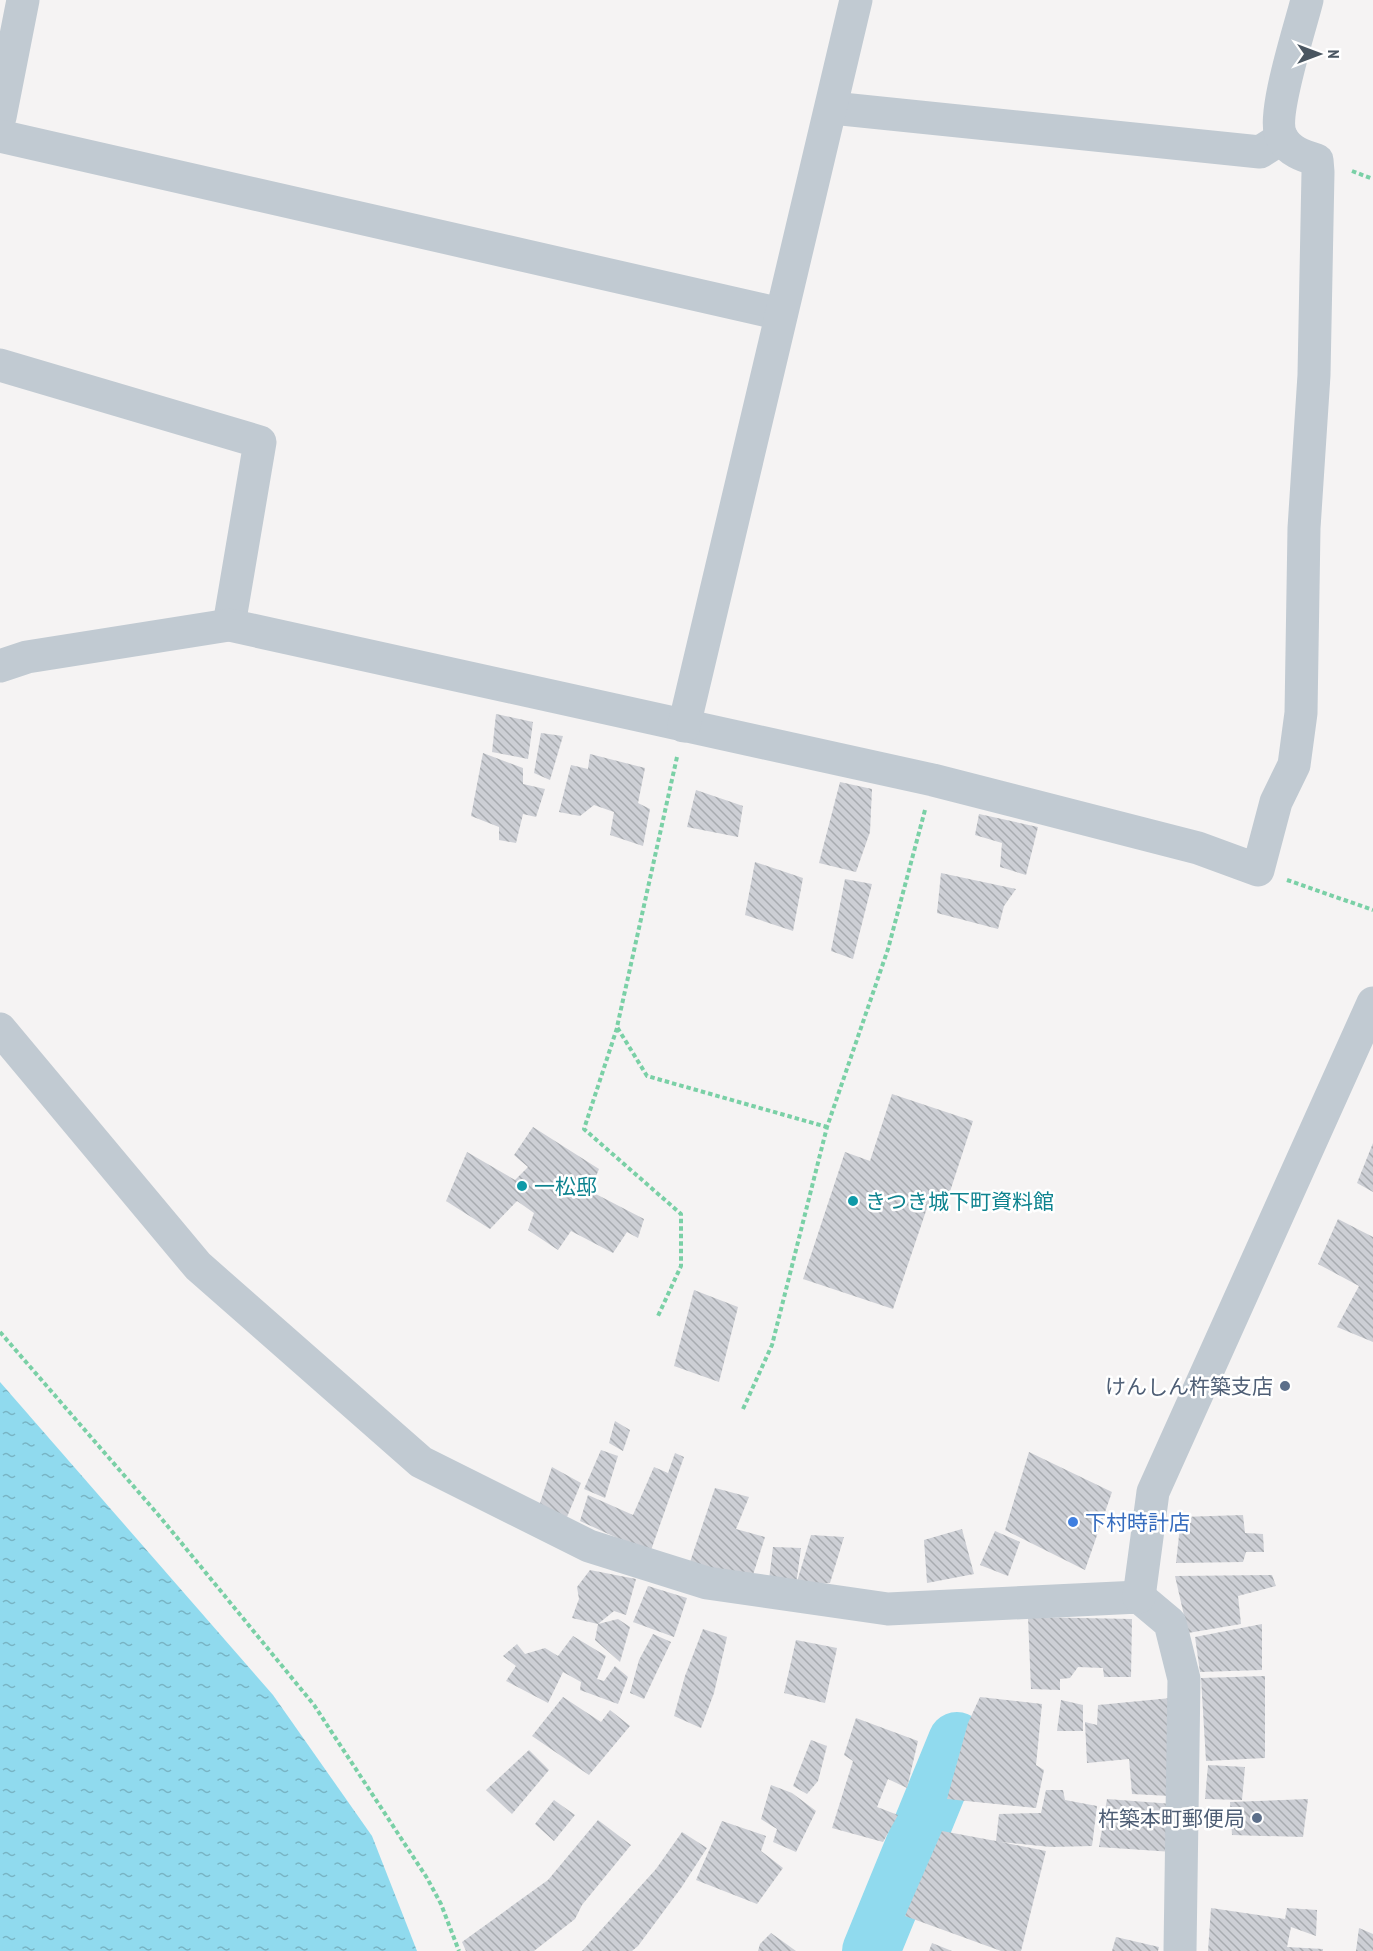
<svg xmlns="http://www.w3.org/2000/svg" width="1373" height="1951" viewBox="0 0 1373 1951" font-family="'PT Sans Narrow','Noto Sans JP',sans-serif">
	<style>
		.water { fill: url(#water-ripples) }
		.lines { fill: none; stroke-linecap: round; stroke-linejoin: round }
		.river { stroke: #90daee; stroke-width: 58 }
		.building { fill: url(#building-back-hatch) }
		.path { stroke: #7ad0a6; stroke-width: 4; stroke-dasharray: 4.5 3; stroke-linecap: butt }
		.minor { stroke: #c1cad2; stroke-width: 33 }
		.culture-dot { fill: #0f9aa8; stroke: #fff; stroke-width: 2 }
		.service-dot { fill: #5c6f8a; stroke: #fff; stroke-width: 2 }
		.shop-dot { fill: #3f7fe0; stroke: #fff; stroke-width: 2 }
		.labels { text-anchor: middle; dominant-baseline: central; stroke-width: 5; stroke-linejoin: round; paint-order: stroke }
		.culture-label { font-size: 21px; fill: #0d838f; stroke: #fff; text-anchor: start }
		.service-label { font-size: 21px; fill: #4e5e75; stroke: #fff; text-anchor: end }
		.shop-label { font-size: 21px; fill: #366cbe; stroke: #fff; text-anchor: start }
	</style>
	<defs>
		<pattern id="water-ripples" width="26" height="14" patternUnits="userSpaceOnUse" patternTransform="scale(1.5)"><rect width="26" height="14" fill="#90daee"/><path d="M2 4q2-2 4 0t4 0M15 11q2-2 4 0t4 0" fill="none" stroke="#78b4c4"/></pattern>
		<pattern id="building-back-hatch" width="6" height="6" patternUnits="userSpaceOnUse" patternTransform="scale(1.5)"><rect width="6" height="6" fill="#cdcfd5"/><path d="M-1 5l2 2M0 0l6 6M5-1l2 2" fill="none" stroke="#a8abb0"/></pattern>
	</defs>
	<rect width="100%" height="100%" fill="#f5f3f3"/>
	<!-- water -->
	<path class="water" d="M0,1382L273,1695L372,1836L417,1951H0Z"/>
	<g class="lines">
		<!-- river -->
		<path class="river" d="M871,1951L957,1741"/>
	</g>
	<!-- building -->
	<g class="building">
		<path d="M496,714L533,722L528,759L492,752Z"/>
		<path d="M541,733L563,736L550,780L534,773Z"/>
		<path d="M483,753L523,768V784L545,789L536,817L523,814L516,843L499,840V827L471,816Z"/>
		<path d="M590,754L645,768L638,803L650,809L643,846L610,835L614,812L594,805L580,816L559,812L571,765L588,769Z"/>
		<path d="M840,782L872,789L870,832L856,872L819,863Z"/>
		<path d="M696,790L743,806L738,837L687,827Z"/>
		<path d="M979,814L1038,827L1026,875L1000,867L1002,843L975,835Z"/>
		<path d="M755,862L803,878L793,931L745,915Z"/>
		<path d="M941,873L1016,889L1004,906L998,929L937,913Z"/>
		<path d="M845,879L872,884L853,959L831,951Z"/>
		<path d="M892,1094L973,1121L943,1213L927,1208L893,1309L803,1279L845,1152L870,1161Z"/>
		<path d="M533,1127L599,1169L590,1191L644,1219L638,1238L627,1232L613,1253L571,1231L558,1250L528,1230L534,1213L517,1201L490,1229L446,1201L467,1152L515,1180L528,1167L514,1155Z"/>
		<path d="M1373,1143V1192L1357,1183Z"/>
		<path d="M1338,1219L1373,1237V1342L1337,1327L1359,1286L1318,1264Z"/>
		<path d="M694,1290L738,1307L719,1382L674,1366Z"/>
		<path d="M615,1421L630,1430L623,1451L609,1443Z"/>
		<path d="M601,1450L618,1456L605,1498L584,1489Z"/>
		<path d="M1029,1452L1112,1492L1085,1570L1005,1530Z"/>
		<path d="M675,1453L684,1457L650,1553L580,1521L588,1495L633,1515L654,1467L668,1473Z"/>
		<path d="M552,1467L581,1483L567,1517L539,1506Z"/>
		<path d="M715,1488L749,1497L736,1529L765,1537L751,1581L690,1562Z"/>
		<path d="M1243,1515L1245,1533L1263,1534L1264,1552H1246L1243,1562L1176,1563L1181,1517Z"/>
		<path d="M962,1529L974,1574L927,1583L924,1540Z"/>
		<path d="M995,1531L1020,1542L1008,1576L980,1565Z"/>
		<path d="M811,1535L844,1537L830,1583L796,1585L769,1579L773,1547L801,1548L796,1585Z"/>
		<path d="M590,1570L636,1579L626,1615L614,1611L598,1624L572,1618L579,1599L577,1587Z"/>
		<path d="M1272,1575L1276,1586L1238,1596L1241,1624L1188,1633L1175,1576Z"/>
		<path d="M648,1586L687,1598L674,1637L633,1622Z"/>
		<path d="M1028,1617L1132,1619L1131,1677H1104L1103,1668L1078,1667L1070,1678L1060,1679V1690L1031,1689Z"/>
		<path d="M618,1619L630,1627L620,1662L595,1640L598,1624Z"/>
		<path d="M1262,1624V1670L1200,1672L1195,1637Z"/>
		<path d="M703,1629L727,1637L714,1693L701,1728L674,1716L685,1676Z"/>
		<path d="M653,1634L671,1642L644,1699L630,1693L639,1660Z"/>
		<path d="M573,1636L606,1656L597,1679L604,1681L615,1666L628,1677L618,1704L580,1690L581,1682L563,1672L548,1703L506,1681L516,1666L503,1656L517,1644L525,1654L545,1648L558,1656Z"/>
		<path d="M796,1640L837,1648L825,1703L784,1693Z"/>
		<path d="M1265,1676V1758L1206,1761L1201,1678Z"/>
		<path d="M563,1697L601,1722L610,1710L630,1726L589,1775L532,1736Z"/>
		<path d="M980,1697L1042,1704L1036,1765L1044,1770L1036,1808L947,1799L968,1723Z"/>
		<path d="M1171,1698L1170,1796L1132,1794L1129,1759L1087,1763L1085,1722L1097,1725L1098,1705Z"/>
		<path d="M1061,1700L1083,1705V1731H1057Z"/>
		<path d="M856,1718L918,1741L907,1788L888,1779L877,1807L898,1815L883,1842L832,1828L853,1761L844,1755Z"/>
		<path d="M811,1740L827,1746L818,1781L807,1794L793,1786Z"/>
		<path d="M529,1750L549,1770L512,1814L486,1790Z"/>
		<path d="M1208,1765L1245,1767L1242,1800L1205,1799Z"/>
		<path d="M771,1785L792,1793L816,1811L796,1852L773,1842L777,1829L761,1819Z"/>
		<path d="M1046,1790H1063L1065,1800L1097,1806L1092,1846L1051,1847L1001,1842L1046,1851L1021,1951H1001L905,1916L942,1831L996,1841L999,1814L1041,1813Z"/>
		<path d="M1107,1799L1173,1804V1852L1099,1847Z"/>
		<path d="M1308,1799L1303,1837L1232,1835L1230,1802Z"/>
		<path d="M554,1800L575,1815L554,1841L535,1824Z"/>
		<path d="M598,1820L631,1845L582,1905L575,1919L534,1951H466L462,1942L548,1880Z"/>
		<path d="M722,1821L766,1836L761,1851L783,1868L757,1904L696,1880Z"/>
		<path d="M682,1832L707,1848L681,1888L638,1946L632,1951H582L656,1869Z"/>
		<path d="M1211,1908L1285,1919L1287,1908L1317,1910L1316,1936L1291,1927L1287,1947L1323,1949V1951H1208Z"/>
		<path d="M1359,1928L1373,1934V1951H1356Z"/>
		<path d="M771,1933L796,1951H758L760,1944Z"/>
		<path d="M1116,1937L1159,1947L1158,1951H1112Z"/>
		<path d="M932,1943L952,1951H929Z"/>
	</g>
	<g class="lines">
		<!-- path -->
		<g class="path">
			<path d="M1352,171L1373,179"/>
			<path d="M677,757L617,1027L647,1076L827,1127"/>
			<path d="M1287,880L1373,910"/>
			<path d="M617,1028L584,1129L681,1214V1266L658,1316"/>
			<path d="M0,1332L161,1518L314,1705L427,1878L441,1904L459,1951"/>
			<path d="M743,1409L772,1345L827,1127L888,949L925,810"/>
		</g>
		<!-- minor -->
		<g class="minor">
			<path d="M832,108L1260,152L1282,138"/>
			<path d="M0,117L23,0"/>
			<path d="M0,136L781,314"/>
			<path d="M0,365L260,442L229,625"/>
			<path d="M0,666L27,657L229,625L933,780L1198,848L1258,870L1276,802L1294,765L1301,713L1304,528L1314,375L1318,172L1317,160C1303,156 1289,151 1282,138C1270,118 1301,25 1307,0"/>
			<path d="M684,726L856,0"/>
			<path d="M0,1029L198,1266L421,1462L589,1546L707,1583L888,1609L1139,1597L1170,1623L1184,1679L1180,1951"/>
			<path d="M1139,1597L1153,1492L1373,1003"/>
		</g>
	</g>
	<!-- markers -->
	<g class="culture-dot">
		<circle cx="522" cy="1186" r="6"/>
		<circle cx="853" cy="1201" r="6"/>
	</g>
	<g class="service-dot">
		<circle cx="1285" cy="1386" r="6"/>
		<circle cx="1257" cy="1818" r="6"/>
	</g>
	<circle class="shop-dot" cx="1073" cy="1522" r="6"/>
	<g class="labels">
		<!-- culture labels -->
		<g class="culture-label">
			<text x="534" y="1186">一松邸</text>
			<text x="865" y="1201">きつき城下町資料館</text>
		</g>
		<!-- service labels -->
		<g class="service-label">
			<text x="1273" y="1386">けんしん杵築支店</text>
			<text x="1245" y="1818">杵築本町郵便局</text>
		</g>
		<!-- shop labels -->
		<g class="shop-label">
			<text x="1085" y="1522">下村時計店</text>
		</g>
	</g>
	<!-- north arrow -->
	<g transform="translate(1319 54) rotate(90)" stroke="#ffffff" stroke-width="4.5" paint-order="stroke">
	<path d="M0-4.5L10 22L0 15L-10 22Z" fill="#4a5661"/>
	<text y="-9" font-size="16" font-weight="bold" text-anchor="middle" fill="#4a5661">N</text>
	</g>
</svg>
